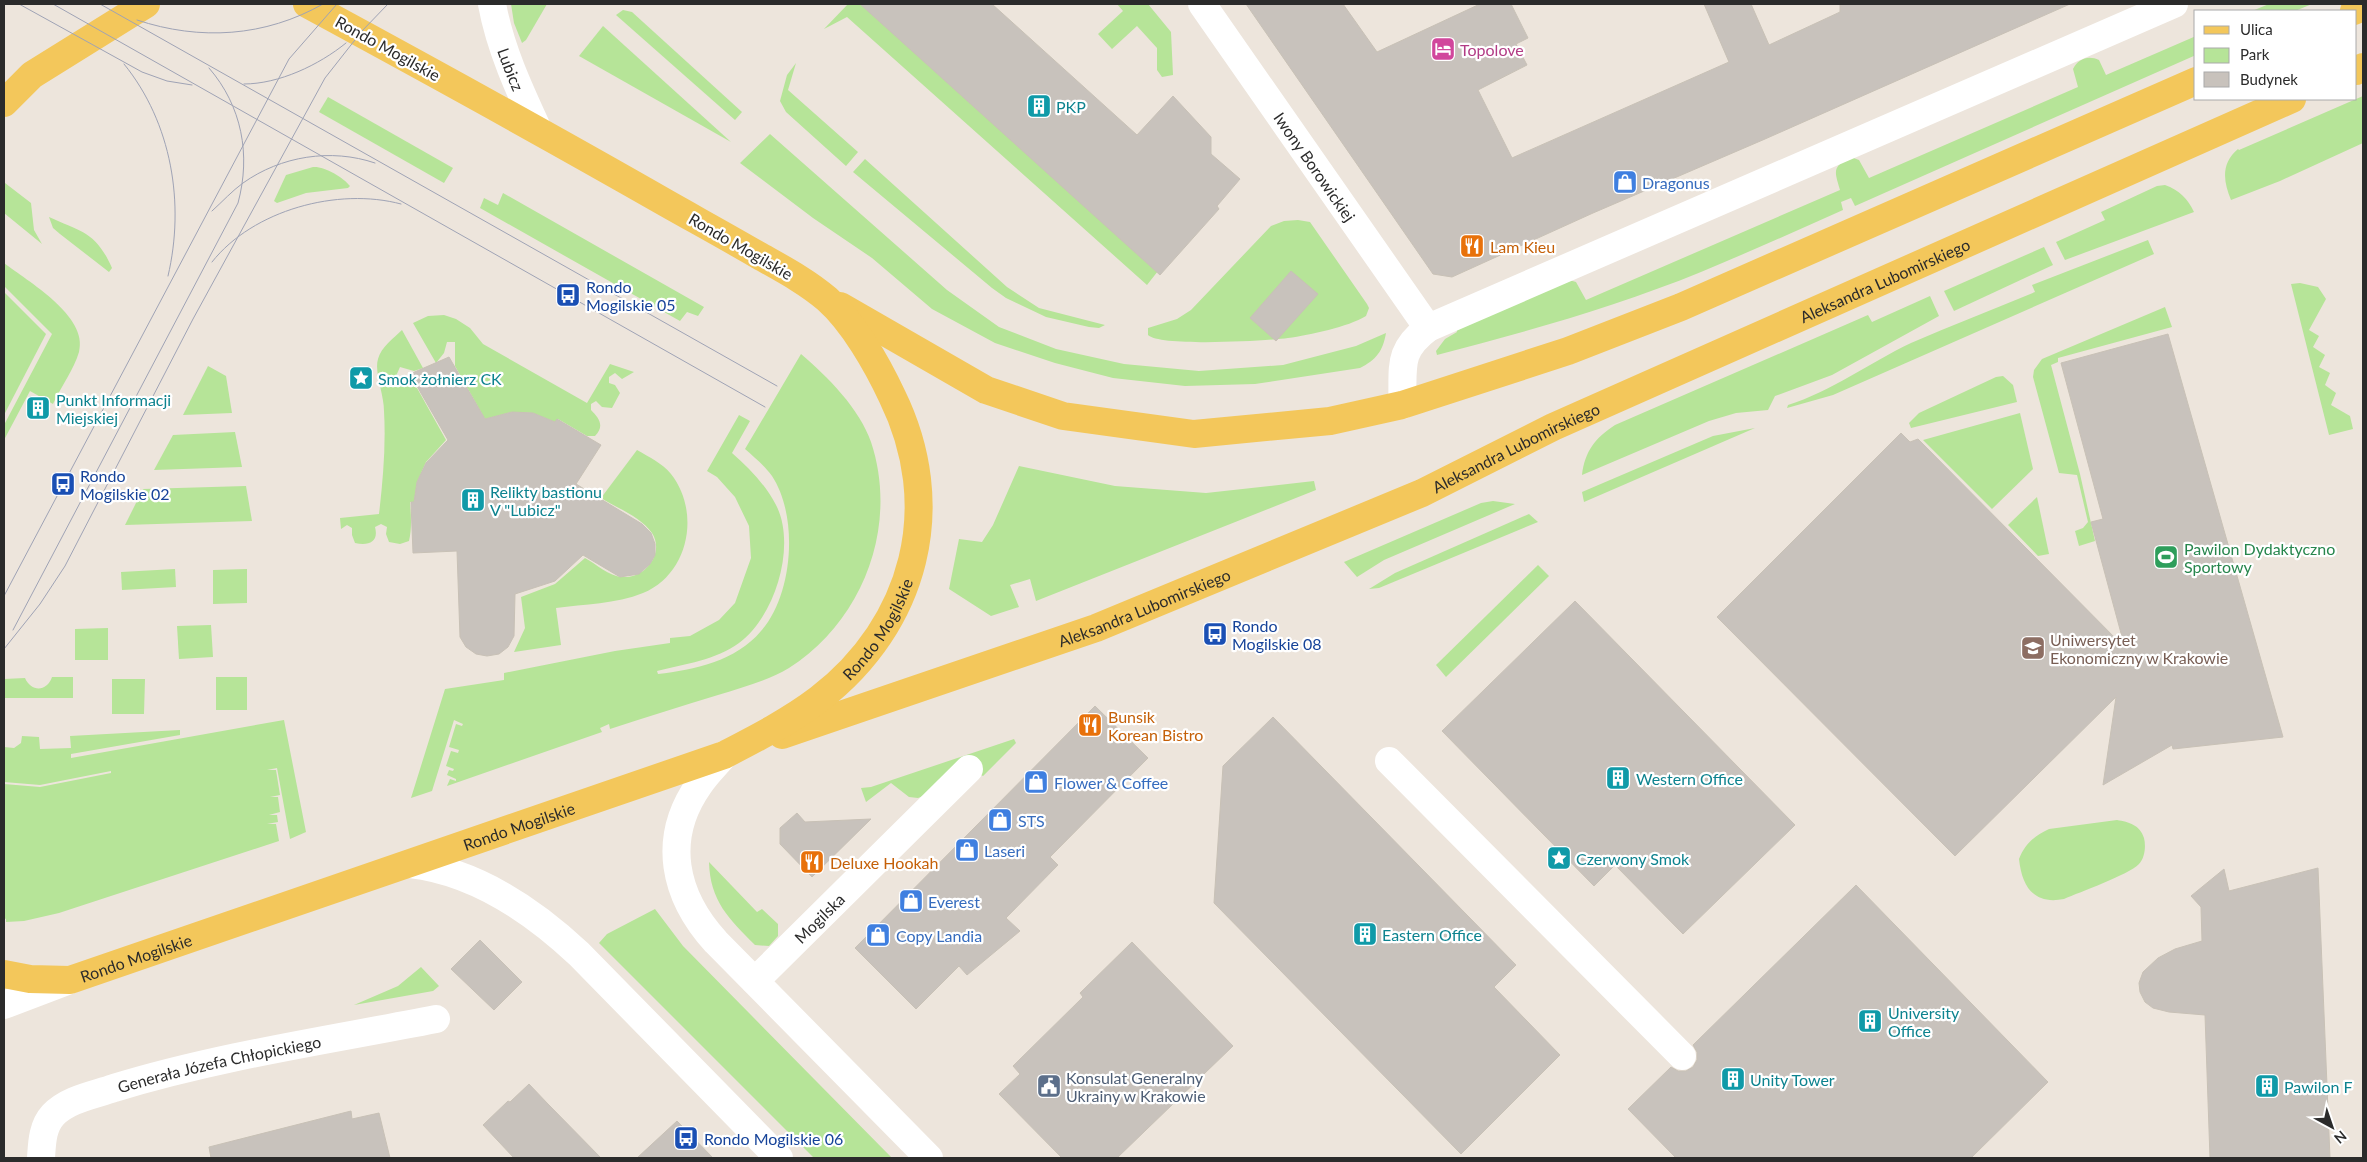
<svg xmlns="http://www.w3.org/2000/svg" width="2367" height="1162" viewBox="0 0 2367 1162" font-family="Lato,sans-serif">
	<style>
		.green { fill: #b6e498 }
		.building { fill: #c8c2bc; stroke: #c8c1b6 }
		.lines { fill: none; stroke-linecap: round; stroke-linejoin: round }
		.pedestrian { stroke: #fff; stroke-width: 28 }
		.minor { stroke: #fff; stroke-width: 28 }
		.tertiary { stroke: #fff; stroke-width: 28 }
		.secondary { stroke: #fff; stroke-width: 28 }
		.primary { stroke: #f3c75b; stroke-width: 28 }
		.tram { stroke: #9fa3b5; stroke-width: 1 }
		.labels { text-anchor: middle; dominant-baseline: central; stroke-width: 4.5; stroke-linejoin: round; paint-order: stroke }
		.street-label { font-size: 16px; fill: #2b2b2b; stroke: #fff }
		.hotel-label { font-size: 16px; fill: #b23c85; stroke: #fff; text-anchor: start }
		.culture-label { font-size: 16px; fill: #0d838f; stroke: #fff; text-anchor: start }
		.shop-label { font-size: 16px; fill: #366cbe; stroke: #fff; text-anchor: start }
		.food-label { font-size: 16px; fill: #c56008; stroke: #fff; text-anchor: start }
		.transit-label { font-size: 16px; fill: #164399; stroke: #fff; text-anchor: start }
		.leisure-label { font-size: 16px; fill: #27864d; stroke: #fff; text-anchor: start }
		.education-label { font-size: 16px; fill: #785e54; stroke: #fff; text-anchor: start }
		.service-label { font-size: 16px; fill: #4e5e75; stroke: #fff; text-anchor: start }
	</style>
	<rect width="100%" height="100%" fill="#ede5dc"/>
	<!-- green -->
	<g class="green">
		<path d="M511,4H547L526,40L522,43L514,23Z"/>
		<path d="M848,4H862L1158,271L1147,285L847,17L824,29Z"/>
		<path d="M1117,4H1148L1171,32L1173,75L1162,77L1157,70V48L1137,26L1112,49L1098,34L1123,11Z"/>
		<path d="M2269,4H2312L2295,11H2252Z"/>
		<path d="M623,10L632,12L742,112L735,120L616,15Z"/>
		<path d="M603,26L731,142L579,56Z"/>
		<path d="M2196,36V55L1855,206L1851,198L1841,202L1843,210C1796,231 1749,252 1701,272C1615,307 1526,332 1437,355L1436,351L1445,339L1457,332L1456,328L1569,280L1576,282L1586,300L1840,190C1835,172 1831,167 1851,157L1859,160L1869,178L2078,87L2073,69C2078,59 2088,55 2099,60L2106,75Z"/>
		<path d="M796,63L788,90L858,152L846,166L786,112L780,101L787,75Z"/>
		<path d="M2363,96V143L2280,181L2231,200C2223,181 2221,163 2238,149L2239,150Z"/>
		<path d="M328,97L453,168L444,183L319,112Z"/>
		<path d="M770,134L947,290L999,327L1056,349L1124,364L1199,371L1283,365L1356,346L1386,333C1383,351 1376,360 1360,368L1255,384L1185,386L1113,378L1055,363L995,343L932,309L872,258L813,218L740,163Z"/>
		<path d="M865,159L1007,287L1039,308L1105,325L1099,328L1089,327L1046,317L1006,298L992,288L853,172Z"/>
		<path d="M313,167C324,166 343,177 350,186L348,188L306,193L277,203L274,201L286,175Z"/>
		<path d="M5,183L31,203L34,230L42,244L4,213Z"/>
		<path d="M2165,185C2179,190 2188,199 2194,212L2065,260L2056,242L2105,220L2101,212L2157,186Z"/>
		<path d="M503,193L704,307L698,316L687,312L680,321L480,208L484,198L498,205Z"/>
		<path d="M49,217C82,232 96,232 112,268L109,272L60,234L53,228Z"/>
		<path d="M1298,220L1310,222L1367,304L1369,308L1366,316C1348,327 1310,335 1288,338C1267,341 1160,347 1148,335V328L1177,319L1191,310L1271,226L1284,221Z"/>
		<path d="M2148,240L2154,254L1833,395L1787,408L1788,405C1832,391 1869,363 1911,343C1952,325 1994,309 2035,292L2032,285Z"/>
		<path d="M2044,247L2053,265L1954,311L1944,291Z"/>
		<path d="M4,263C27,281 89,316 79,352C74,369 61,387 53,404L30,391L4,440V425L52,334L4,286Z"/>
		<path d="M2300,283L2318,287L2326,299L2309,330L2319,336L2313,347L2325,355L2319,367L2330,373L2325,385L2336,393L2331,405L2350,416L2353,429L2329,435L2291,284Z"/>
		<path d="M4,292L46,334L4,415Z"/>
		<path d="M1930,296L1939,316L1832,375L1775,396L1768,410L1736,413L1709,421L1582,475C1585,451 1595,438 1615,425L1868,315L1872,322Z"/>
		<path d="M2165,307L2172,327L2058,358V362L2051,365L2080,474L2095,541L2079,546L2075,531L2083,528L2088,522L2077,475L2059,473L2033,377L2034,370L2042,359Z"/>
		<path d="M444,315L456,319L470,328L483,344L587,403L610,364L634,372L622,379L615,373L609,377V383L615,385L620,393L612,408L602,407L596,401L591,404V410C599,418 605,426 595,436H587L558,419L555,422L533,413L512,412L485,419L455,366V342H447L444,353L436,363L413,323L428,316Z"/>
		<path d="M402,330L423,368L414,371L400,367L396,376L417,388L446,440L426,462L417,482L414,502H410C411,516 412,528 409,541L400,544L389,542L386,534L387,527L381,524L375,527C379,542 369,546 355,543L352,535V528L347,525L341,529L340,518L379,514C383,480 386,445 384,411C384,394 374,372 378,359C381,347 394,338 402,330Z"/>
		<path d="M801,354C827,376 860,409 871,442C899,526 863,621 789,668C767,681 743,687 718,695C682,706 646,717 610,729L609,724L600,728L602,732L447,786L450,779L456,781V779L447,775L449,770L453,771L454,769L446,766L451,751L458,753L459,750L449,747L456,724L462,726L463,724L454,720L432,791L411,798L445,689L504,680V673L615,651L670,643V638L690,636L719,620L735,603L751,558L749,526L735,497L717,477L707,471L739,415L750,421L732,453C749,468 765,484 776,505C797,545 775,617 739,643C716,660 685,664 657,671L658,674C694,670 736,661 761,631C793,595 799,517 772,476C765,466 754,457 745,449Z"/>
		<path d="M208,366L226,376L232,413L183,415Z"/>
		<path d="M2003,376L2013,385L2017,402L1911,428L1909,423L1919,413L1996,377Z"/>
		<path d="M2020,413L2033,469L1992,509L1923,440Z"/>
		<path d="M1755,428L1584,502L1582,492L1713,436Z"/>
		<path d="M235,432L242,467L154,470L173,435Z"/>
		<path d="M637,450C649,457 662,463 671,474C701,512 689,574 643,593C616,604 584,604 556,608L561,645L514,652L525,628L521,597L555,584L585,558C596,564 609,576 622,577C645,579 665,553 652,533C641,517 617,508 601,498Z"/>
		<path d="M1019,466L1115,486L1206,493L1314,481L1316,490L1036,601L1030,579L1010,585L1019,607L991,616L949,589L959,539L982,542L993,525Z"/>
		<path d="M246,486L252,521L125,525L143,489Z"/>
		<path d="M2037,497L2049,554L2038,556L2008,525Z"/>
		<path d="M1493,501L1515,504L1384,560L1357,577L1344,562L1481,503Z"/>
		<path d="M1529,514L1538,522L1379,588L1369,589L1395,573Z"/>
		<path d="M1538,565L1549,576L1446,677L1436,665Z"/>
		<path d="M175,569L176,587L122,590L121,572Z"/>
		<path d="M247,569V603L213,604V570Z"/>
		<path d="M211,625L213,657L179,659L177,626Z"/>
		<path d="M108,628V660H75V629Z"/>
		<path d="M52,677H73V698H4V679L25,678C31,692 47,692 52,677Z"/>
		<rect x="216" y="677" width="31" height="33"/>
		<path d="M112,679H145L144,714H112Z"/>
		<path d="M284,720L306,832L290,839L277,768L267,770H276L280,795L270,797H278L280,812L269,815H277L278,822L267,824H276L279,841L59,913L24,921L6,922V919L4,918V784L40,787L111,773V771L40,785L4,782V747L14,748L21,743L22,736L39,737L40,749L71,748L70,736L180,730V735L71,754V758Z"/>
		<path d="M1014,739L1016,743L983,776L979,774L918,798L909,797L891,783L866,802L861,788L871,787Z"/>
		<path d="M2117,820C2129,822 2140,825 2144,838C2146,846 2145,858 2139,864C2128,875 2080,892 2064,899C2034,905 2022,887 2019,859C2025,844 2034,836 2049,829Z"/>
		<path d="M709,862L757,912L762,909L778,924V936L769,946L755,945C729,919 710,901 709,862Z"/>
		<path d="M655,909L683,946L892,1158H814L599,943L607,934Z"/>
		<path d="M421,967L439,986L433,991L354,1005L398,986Z"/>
	</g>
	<!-- building -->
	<g class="building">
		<path d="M860,4H992L1137,135L1173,96L1211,137V154L1240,179L1217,206L1219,209L1160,275Z"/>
		<path d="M1246,4H1343L1377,52L1480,4H1511L1528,38L1516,44L1527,65L1478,90L1512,158L1729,62L1704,4H1751L1769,45L1840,12V4H2070L1765,139L1593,213L1452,277L1433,274Z"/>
		<path d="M1291,271L1318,294L1276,341L1250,318Z"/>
		<path d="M2168,334L2283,737L2173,749L2172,745L2103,785L2116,697L1955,856L1717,617L1901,433L1910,442L1918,439L2125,648L2091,522L2103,519L2061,363Z"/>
		<path d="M449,357L485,419L512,412L533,413L555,422L557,419L601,445L576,484L642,524L651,533L655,544V555L650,564L639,574L620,577L583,555L555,581L515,594L514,636L508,647L499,654L487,656L476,654L466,647L460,637L457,551L413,553L411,502H414L417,482L426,463L448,440L410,374Z"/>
		<path d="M1575,601L1795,825L1683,934L1615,865L1594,886L1442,731Z"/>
		<path d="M1095,706L1148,758L1050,857L1058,865L1006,918L1020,931L967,975L959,966L916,1009L855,948Z"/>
		<path d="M1273,717L1516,965L1494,987L1560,1055L1461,1154L1214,903L1223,766Z"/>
		<path d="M797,813L805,822L871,819L812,877L780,844V828Z"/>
		<path d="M2318,868L2330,1158H2210L2205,1015L2169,1012L2153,1008L2145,1002L2140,992L2139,983L2143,972L2158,958L2175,949L2202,941L2201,907L2191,896L2224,869L2229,891Z"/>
		<path d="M1856,885L2048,1082L1971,1158H1676L1628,1109L1671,1067L1678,1071H1686L1693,1067L1697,1060V1052L1693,1045Z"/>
		<path d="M480,940L522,982L494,1010L451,969Z"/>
		<path d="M1132,942L1233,1046L1117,1158H1062L999,1094L1020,1074L1013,1066L1083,997L1080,993Z"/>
		<path d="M529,1084L548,1104L601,1158H514L483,1125L508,1101L510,1102Z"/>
		<path d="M351,1111L352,1119L379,1113L390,1158H211L209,1147Z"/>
		<path d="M677,1121L713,1158H637Z"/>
	</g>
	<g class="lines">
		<!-- pedestrian -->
		<path class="pedestrian" d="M1389,761L1682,1056"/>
		<!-- minor -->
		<g class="minor">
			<path id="s1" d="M1202,4L1428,328"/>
			<path d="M1402,405C1404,368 1396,352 1428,328L2174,4"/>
			<path id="s2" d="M755,981L969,769"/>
			<path id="s3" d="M41,1158C42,1144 42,1127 53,1115C68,1099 94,1095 114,1088C219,1056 329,1040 436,1019"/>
		</g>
		<!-- tertiary -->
		<g class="tertiary">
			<path id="s4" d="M492,4C500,48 519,89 538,130"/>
			<path d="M724,755C716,765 706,774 699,785C661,839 674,896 716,942L929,1158"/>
			<path d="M410,864C474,871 532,910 579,954L779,1158"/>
		</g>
		<!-- secondary -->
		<path class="secondary" d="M4,1005L70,980"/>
		<!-- primary -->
		<g class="primary">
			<path d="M2354,11L2363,7"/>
			<path d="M2356,71L2363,67"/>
			<path d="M4,103L32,75L146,4"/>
			<path d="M840,306L986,390L1063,416L1194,434L1330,421L1402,405L1568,351L1681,307L2196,81"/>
			<path id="s5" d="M782,735L1096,628L1422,493L1553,427L2292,99"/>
			<path id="s6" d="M4,974L30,979L70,980L724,755C757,738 790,721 819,699C916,624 946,506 892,396C877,364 853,322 827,299C806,281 781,268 758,255C727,237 696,220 666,203C547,135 427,69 307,4"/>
		</g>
		<!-- tram -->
		<g class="tram">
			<path d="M19,4L142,72L167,81L192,85"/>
			<path d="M53,4L765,407"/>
			<path d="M100,4L777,386"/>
			<path d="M137,20C200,41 265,37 323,4"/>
			<path d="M124,64C172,123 185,204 168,276"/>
			<path d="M244,84C279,84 319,65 346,43"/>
			<path d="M212,211C223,201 232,191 243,183C281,156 331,148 375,163"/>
			<path d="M212,262C253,210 338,187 401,204"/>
			<path d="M4,596L289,59L337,4"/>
			<path d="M13,630L238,203C251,155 242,106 209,68"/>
			<path d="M4,649L40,604L65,566L193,319L325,78L362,31L388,4"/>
		</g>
	</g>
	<!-- icons -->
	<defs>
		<symbol id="hotel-square" viewBox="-11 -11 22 22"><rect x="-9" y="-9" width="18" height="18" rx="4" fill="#d1479c" stroke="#fff"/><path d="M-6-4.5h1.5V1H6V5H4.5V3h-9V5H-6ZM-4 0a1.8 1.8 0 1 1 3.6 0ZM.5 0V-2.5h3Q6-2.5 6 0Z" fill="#fff"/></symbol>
		<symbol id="building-square" viewBox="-11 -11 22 22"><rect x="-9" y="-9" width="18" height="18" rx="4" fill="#0f9aa8" stroke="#fff"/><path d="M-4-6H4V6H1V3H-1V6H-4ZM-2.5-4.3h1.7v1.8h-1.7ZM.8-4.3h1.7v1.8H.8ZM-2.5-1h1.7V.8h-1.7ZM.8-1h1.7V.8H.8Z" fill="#fff"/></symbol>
		<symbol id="shop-square" viewBox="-11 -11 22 22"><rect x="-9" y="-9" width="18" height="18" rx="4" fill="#3f7fe0" stroke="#fff"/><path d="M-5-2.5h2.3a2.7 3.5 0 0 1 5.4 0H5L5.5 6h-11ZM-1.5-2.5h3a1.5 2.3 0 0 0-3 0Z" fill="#fff"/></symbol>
		<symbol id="restaurant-square" viewBox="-11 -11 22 22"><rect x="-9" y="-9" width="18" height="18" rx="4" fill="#e8710a" stroke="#fff"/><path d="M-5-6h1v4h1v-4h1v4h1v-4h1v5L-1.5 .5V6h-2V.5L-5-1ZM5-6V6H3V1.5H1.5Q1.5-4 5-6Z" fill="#fff"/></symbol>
		<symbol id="bus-square" viewBox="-11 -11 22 22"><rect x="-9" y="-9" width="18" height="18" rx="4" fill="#1a4fb4" stroke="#fff"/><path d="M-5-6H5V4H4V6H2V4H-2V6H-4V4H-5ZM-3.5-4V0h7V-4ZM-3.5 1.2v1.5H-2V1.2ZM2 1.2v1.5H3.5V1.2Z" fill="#fff"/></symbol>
		<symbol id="sight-square" viewBox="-11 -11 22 22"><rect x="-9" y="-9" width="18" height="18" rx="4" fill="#0f9aa8" stroke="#fff"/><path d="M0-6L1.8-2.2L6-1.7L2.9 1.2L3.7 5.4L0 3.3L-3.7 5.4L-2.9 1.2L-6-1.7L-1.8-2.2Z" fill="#fff"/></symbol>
		<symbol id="stadium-square" viewBox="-11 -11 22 22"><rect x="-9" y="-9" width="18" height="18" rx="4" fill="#2e9e5b" stroke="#fff"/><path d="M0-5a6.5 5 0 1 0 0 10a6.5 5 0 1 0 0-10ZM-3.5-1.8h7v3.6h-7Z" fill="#fff"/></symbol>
		<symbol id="university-square" viewBox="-11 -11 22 22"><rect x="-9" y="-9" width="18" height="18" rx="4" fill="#8d6e63" stroke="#fff"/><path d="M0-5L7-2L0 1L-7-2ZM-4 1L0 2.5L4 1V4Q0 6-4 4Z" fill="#fff"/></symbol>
		<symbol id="civic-square" viewBox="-11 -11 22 22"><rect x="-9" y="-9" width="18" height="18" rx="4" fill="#5c6f8a" stroke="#fff"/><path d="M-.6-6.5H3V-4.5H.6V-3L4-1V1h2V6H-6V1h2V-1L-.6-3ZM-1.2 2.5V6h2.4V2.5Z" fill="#fff"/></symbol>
	</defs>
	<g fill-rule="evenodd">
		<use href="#hotel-square" x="1429" y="35" width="28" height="28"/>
		<use href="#building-square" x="1025" y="92" width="28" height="28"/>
		<use href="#shop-square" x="1611" y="168" width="28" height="28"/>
		<use href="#restaurant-square" x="1458" y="232" width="28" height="28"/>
		<use href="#bus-square" x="554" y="281" width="28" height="28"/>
		<use href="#sight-square" x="347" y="364" width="28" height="28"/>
		<use href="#building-square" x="24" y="394" width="28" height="28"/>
		<use href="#bus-square" x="49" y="470" width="28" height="28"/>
		<use href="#building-square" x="459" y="486" width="28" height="28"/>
		<use href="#stadium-square" x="2152" y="543" width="28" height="28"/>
		<use href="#bus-square" x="1201" y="620" width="28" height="28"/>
		<use href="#university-square" x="2019" y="634" width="28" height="28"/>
		<use href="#restaurant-square" x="1076" y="711" width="28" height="28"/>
		<use href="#building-square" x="1604" y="764" width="28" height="28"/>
		<use href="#shop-square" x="1022" y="768" width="28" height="28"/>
		<use href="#shop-square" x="986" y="806" width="28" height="28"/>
		<use href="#shop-square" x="953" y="836" width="28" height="28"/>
		<use href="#sight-square" x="1545" y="844" width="28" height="28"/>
		<use href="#restaurant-square" x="798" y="848" width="28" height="28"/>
		<use href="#shop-square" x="897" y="887" width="28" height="28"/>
		<use href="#building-square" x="1351" y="920" width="28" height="28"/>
		<use href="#shop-square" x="864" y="921" width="28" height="28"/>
		<use href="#building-square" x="1856" y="1007" width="28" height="28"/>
		<use href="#building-square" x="1719" y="1065" width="28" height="28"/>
		<use href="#civic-square" x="1035" y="1072" width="28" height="28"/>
		<use href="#building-square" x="2253" y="1072" width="28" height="28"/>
		<use href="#bus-square" x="672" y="1124" width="28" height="28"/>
	</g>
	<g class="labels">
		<!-- street labels -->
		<g class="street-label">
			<text transform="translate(388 48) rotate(29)">Rondo Mogilskie</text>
			<text stroke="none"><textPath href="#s4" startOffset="68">Lubicz</textPath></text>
			<text stroke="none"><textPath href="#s1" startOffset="198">Iwony Borowickiej</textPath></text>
			<text transform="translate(741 246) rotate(30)">Rondo Mogilskie</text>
			<text stroke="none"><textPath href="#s5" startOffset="1194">Aleksandra Lubomirskiego</textPath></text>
			<text stroke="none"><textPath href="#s5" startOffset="789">Aleksandra Lubomirskiego</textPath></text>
			<text stroke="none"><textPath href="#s5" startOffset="384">Aleksandra Lubomirskiego</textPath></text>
			<text stroke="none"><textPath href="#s6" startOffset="961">Rondo Mogilskie</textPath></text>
			<text stroke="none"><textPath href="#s6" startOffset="541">Rondo Mogilskie</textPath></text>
			<text stroke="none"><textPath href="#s2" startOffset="90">Mogilska</textPath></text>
			<text stroke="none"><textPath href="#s6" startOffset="136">Rondo Mogilskie</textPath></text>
			<text stroke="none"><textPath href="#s3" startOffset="221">Generała Józefa Chłopickiego</textPath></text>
		</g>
		<!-- hotel labels -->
		<g class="hotel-label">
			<text x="1460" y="49">Topolove</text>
		</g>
		<!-- culture labels -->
		<g class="culture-label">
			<text x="1056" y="106">PKP</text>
			<text x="378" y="378">Smok żołnierz CK</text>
			<text x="56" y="399">Punkt Informacji<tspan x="56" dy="18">Miejskiej</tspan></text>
			<text x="490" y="491">Relikty bastionu<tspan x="490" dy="18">V "Lubicz"</tspan></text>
			<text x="1636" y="778">Western Office</text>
			<text x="1576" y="858">Czerwony Smok</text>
			<text x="1382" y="934">Eastern Office</text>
			<text x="1888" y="1012">University<tspan x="1888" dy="18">Office</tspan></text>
			<text x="1750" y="1079">Unity Tower</text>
			<text x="2284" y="1086">Pawilon F</text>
		</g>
		<!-- shop labels -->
		<g class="shop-label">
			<text x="1642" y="182">Dragonus</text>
			<text x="1054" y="782">Flower &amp; Coffee</text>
			<text x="1018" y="820">STS</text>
			<text x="984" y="850">Laseri</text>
			<text x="928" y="901">Everest</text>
			<text x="896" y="935">Copy Landia</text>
		</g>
		<!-- food labels -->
		<g class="food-label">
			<text x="1490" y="246">Lam Kieu</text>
			<text x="1108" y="716">Bunsik<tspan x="1108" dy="18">Korean Bistro</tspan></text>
			<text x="830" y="862">Deluxe Hookah</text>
		</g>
		<!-- transit labels -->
		<g class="transit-label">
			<text x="586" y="286">Rondo<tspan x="586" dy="18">Mogilskie 05</tspan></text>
			<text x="80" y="475">Rondo<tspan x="80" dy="18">Mogilskie 02</tspan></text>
			<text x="1232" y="625">Rondo<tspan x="1232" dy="18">Mogilskie 08</tspan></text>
			<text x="704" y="1138">Rondo Mogilskie 06</text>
		</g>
		<!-- leisure labels -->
		<g class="leisure-label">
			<text x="2184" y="548">Pawilon Dydaktyczno<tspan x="2184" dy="18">Sportowy</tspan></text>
		</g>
		<!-- education labels -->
		<g class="education-label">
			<text x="2050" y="639">Uniwersytet<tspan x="2050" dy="18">Ekonomiczny w Krakowie</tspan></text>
		</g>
		<!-- service labels -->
		<g class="service-label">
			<text x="1066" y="1077">Konsulat Generalny<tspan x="1066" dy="18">Ukrainy w Krakowie</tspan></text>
		</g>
	</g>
	<!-- border -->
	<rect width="2367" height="1162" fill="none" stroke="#2b2b2b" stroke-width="10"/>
	<!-- legend -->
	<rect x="2194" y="10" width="162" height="90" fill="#ffffff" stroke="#aaaaaa"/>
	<rect x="2204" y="26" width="25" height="8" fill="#f3c75b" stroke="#aaaaaa"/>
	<text x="2240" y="35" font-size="15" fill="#2b2b2b">Ulica</text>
	<rect x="2204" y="48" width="25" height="15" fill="#b6e498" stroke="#aaaaaa"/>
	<text x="2240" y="60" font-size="15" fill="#2b2b2b">Park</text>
	<rect x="2204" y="72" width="25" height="15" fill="#c8c2bc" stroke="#aaaaaa"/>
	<text x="2240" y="85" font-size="15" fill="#2b2b2b">Budynek</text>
	<!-- north arrow -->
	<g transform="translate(2332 1127) rotate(140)" stroke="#ffffff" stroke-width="4" paint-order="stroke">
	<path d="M0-4L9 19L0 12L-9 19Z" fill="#2b2b2b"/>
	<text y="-8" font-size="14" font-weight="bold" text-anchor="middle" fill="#2b2b2b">N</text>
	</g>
</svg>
